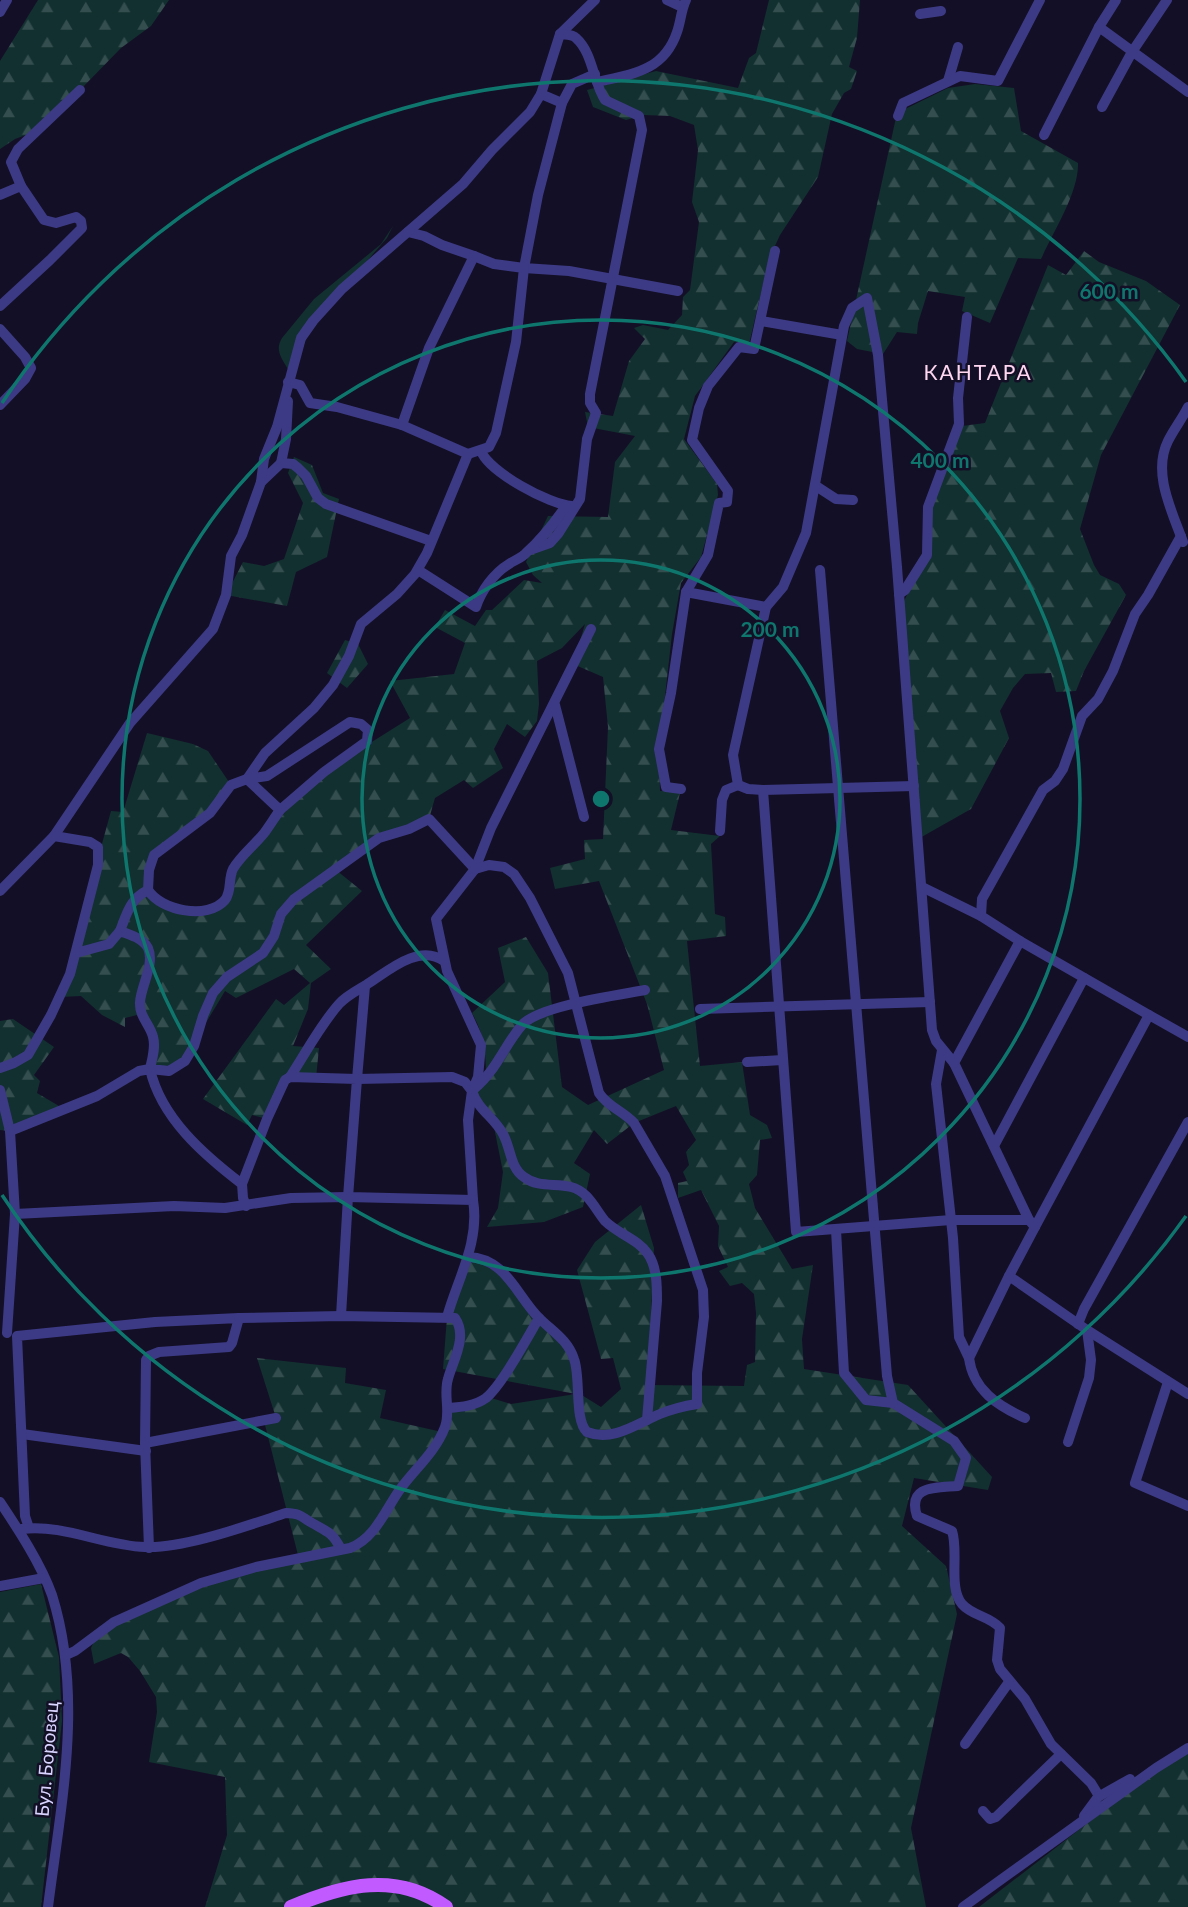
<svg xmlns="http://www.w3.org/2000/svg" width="1188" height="1907" viewBox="0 0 1188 1907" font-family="Lato,sans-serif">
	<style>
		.green { fill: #12302f }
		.forest { fill: url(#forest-firs) }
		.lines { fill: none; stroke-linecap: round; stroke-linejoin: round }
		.minor { stroke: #3d3a85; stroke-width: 10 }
		.major { stroke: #c25bff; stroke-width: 14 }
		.ring { fill: none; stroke: #0f766e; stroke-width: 3.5 }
		.labels { text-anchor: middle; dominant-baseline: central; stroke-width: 5; stroke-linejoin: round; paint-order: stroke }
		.street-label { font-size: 19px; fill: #d9d4ff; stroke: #130f26 }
		.neighbourhood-label { font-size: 21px; letter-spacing: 2px; fill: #ffd6f0; stroke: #130f26 }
		.centre { fill: #0f766e; stroke: #130f26; stroke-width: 3.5 }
		.ring-label { font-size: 21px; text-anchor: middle; font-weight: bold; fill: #0f766e; stroke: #130f26; stroke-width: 5; stroke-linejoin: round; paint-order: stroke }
	</style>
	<defs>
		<pattern id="forest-firs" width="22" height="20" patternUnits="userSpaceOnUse" patternTransform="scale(1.75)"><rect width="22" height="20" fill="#12302f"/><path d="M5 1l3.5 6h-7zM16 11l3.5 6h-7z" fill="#344d4e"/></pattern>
	</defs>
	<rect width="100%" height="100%" fill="#130f26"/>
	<!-- green -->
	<path class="green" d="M393,226L387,238L360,269L319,309L291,375C285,362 273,352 282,338L314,299L381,244Z"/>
	<!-- forest -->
	<g class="forest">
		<path d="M38,0H169L151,26L121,48L80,90L34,132L15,139L0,149V61Z"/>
		<path d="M769,0H860L857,38L849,67L857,71L851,89L844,93L832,114L818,177L780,235L769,259L749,344L734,342L695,396L684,439L717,484L718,495L701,557L681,583L672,634L659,749L660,791L681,789L671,830L720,836L711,844L715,914L725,917L726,936L687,941L700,1066L742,1062L750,1115L767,1125L772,1138L760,1140L757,1175L749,1184L755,1208L792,1269L813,1265L802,1339L804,1369L908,1385L992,1477L988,1490L914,1478L902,1526L946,1566L957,1614L911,1828L926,1907H205L227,1835L225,1777L149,1762L157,1712L156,1697L140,1671L128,1657L121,1653L94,1664L91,1648L96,1637L146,1607L298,1555L264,1421L276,1418L257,1358L346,1368L345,1383L386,1390L380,1418L442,1432L448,1412L488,1397L511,1404L576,1394L443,1369L447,1317L468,1257L484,1260L563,1340L580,1394L601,1407L621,1389L613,1358L601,1359L577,1270L595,1242L641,1205L654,1248L648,1385L744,1386L747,1365L755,1362L756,1313L754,1294L742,1283L730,1286L719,1271L728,1267L718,1246L719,1226L701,1190L678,1198V1183L687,1181L683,1172L689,1165L686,1152L696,1140L676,1106L634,1123L607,1144L594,1130L574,1163L590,1174L583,1207L544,1222L487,1227L498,1208L503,1172L491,1112L472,1091L486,1077C486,1052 484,1034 472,1013L505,982L498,948L526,937L548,973L562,1087L588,1105L664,1070L647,1004L599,881L555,889L550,868L585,859L584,840L603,839L608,727L603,677L573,664L585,624L562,648L537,661L539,704L537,721L525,737L507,724L494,749L503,768L473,788L464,780L435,798L429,819L392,833L336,870L362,891L306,945L331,969L311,983L308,1009L293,1046L319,1048L316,1078L290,1077L267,1119L252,1115L247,1125L203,1099L276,999L284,1005L310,983L294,969L236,998L225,991L180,1066L150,1069L154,1041L141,1014L125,1018V1027L102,1015L81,996L60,997L111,811L123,812L147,733L193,744L208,751L231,785L210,813L159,851L148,890L166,903L211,909L230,888L245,854L324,772L410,718L390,681L454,674L465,643L435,627L445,610L475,626L486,610H492L524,580L542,583L533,575L526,562L548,516L608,517L615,462L635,436L588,427L585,412L613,416L629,361L645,339L634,328L643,325L668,330L682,315L683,297L690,290L699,222L692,202L698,150L694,125L670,116L644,115L626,120L593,107L587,90L656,71L738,88L749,58L756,53Z"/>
		<path d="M975,84L1014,88L1021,131L1078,163C1079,192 1053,232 1041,259L1018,258L990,323L962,311L965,297L928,291L918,323L917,334L897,332L883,354L857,349L847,341L897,113L948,88Z"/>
		<path d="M1084,251L1099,262L1146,281L1180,305L1101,455L1080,529L1094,565L1100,575L1119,584L1126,595L1084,671L1076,691L1056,692L1051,673L1025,674L1013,688L1000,711L1009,738L971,809L918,839L902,605L927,555L932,505L962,426L985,423L1048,265L1066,275Z"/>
		<path d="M294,457L312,465L323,493L339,499L327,557L296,572L287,606L226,595L243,562L264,566L284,559L303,503L288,473Z"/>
		<path d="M345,640L358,644L368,664L347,688L327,673Z"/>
		<path d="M13,1019L54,1047L34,1075L40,1081L37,1093L64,1109L10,1131L0,1130V1021Z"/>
		<path d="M41,1584L59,1657L62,1721L41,1907H0V1592Z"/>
		<path d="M1188,1753V1907H979L1142,1781Z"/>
	</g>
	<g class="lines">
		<!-- minor -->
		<g class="minor">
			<path d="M667,0L682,7"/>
			<path d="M1116,0L1099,27L1188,92"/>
			<path d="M0,12L7,0"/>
			<path d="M920,14L941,11"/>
			<path d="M595,74L572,84L562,103L541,94L560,34L595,0"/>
			<path d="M948,81L958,47"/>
			<path d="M597,82C633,74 664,71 677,32C681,21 681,10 686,0"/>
			<path d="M562,103L538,195L524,268L569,271L678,291"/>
			<path d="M1102,107L1132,52L1167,0"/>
			<path d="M898,116L903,103L960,76L998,81L1040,0"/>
			<path d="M1044,135L1099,27"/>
			<path d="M0,195L21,186"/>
			<path d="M0,306L50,260L82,228L81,221L76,217L56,223L44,220L21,186L11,162L18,149L80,90"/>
			<path d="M761,321L842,335"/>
			<path d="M0,329L25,357L31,368L25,379L0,405"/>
			<path d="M402,425L429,348L474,256L442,245L424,236L408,232"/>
			<path d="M481,451C489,472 550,505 572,506"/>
			<path d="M468,454L489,447L496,433L516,342L524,268L494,264L474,256"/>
			<path d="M281,463L286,439L288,401"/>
			<path d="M261,482L281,463L293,464L298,468L306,476L318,498L326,504L431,541"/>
			<path d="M816,486L836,499L853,500"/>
			<path d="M1181,536L1148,595L1135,614L1113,671L1098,699L1082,716L1063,769L1055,781L1043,790L982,899L981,916L1020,941L954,1063L1029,1220L1035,1227L1009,1276L1087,1330L1188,1394"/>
			<path d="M1183,542C1172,511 1152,473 1168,441C1174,429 1182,419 1188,407"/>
			<path d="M530,550L550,543L558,534L580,499L587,439L596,413L590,403V394L642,130L639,116L605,100C593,82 593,53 576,38C572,34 565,35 560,34"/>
			<path d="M418,570L476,607C481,591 494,573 509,564C515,560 522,558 527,552C543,538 554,523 566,506"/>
			<path d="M820,570L887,1376L893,1403L954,1441L966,1458L958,1486C936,1488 907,1485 917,1516L952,1531C959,1551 948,1588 962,1604C972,1616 990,1616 1000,1628L997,1660L1000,1669L1025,1699L1051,1744L1091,1783L1099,1796"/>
			<path d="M686,592L766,607"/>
			<path d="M899,594L905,590L927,555L928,507L959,424L958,398L967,317"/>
			<path d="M591,629L491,828L475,869L436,919L447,971L481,1045L478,1077L472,1091C478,1110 494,1117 503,1134C511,1148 510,1168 524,1177C538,1188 555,1183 571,1187C588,1191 595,1209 605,1221C618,1234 638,1239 648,1254C657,1267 657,1286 657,1301L647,1420"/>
			<path d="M555,705L584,817"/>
			<path d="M738,785L748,789L763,790L914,786"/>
			<path d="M681,789L666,787L659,749L671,693L686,592L708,555L719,503L727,502L728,491L692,440L699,408L708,386L739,347L754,349L775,251"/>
			<path d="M763,790L796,1232L951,1220H1029"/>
			<path d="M280,810L324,772L367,741L368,730L361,724L350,722L267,776L247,779L265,753L314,708L333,685L349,656L361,624L397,594L415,574L427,553L468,454L402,425L337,407L310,403L300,385L288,382"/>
			<path d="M720,831L722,800L726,790L738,785L733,755L766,607L783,587L806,533L844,326L852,308L867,298L878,355L897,567L932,1030L936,1041L954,1063"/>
			<path d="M54,836L130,723L213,629L226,595L231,556L242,535L261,482L264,459L277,427L301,338L313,321L342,289L463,184L492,150L530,112L541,94"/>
			<path d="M922,887L981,916"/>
			<path d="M0,891L54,836L90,842L98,847V865L70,974L51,1015L28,1055L14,1063L0,1068"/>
			<path d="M120,931C127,913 130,899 148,890C161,911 208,920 225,900C232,891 228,879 233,869C241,855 255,845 265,832C270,825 275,817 280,810L247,779L231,785L210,813L154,855L149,870L148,890"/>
			<path d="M1020,941L1149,1015L1035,1227"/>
			<path d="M76,953L109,944L120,931C130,935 143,938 148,948C155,964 141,986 140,1002C139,1017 150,1024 153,1037C156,1047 152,1059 150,1069L169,1071L185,1061L194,1046L203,1016L213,993L227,977L263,953L274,936L281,914L294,899L379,838L409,829L429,819L475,869"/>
			<path d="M365,986L357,1079L452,1077L465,1082L472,1091L468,1120L473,1200"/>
			<path d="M700,1009L930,1002"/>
			<path d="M1149,1015L1188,1037"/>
			<path d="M942,1050L936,1084L953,1238L959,1337L969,1358L1009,1276"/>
			<path d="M747,1062L782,1060"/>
			<path d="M290,1077C305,1054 321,1024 339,1004C346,996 356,991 366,985C387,972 418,943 444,961"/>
			<path d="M474,1089C496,1071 504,1046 522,1025C538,1006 619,995 645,990"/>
			<path d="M0,1090L10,1131L15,1214"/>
			<path d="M10,1131L97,1096L139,1071L150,1069C161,1118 204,1155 242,1184L243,1198L246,1206"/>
			<path d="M994,1146L1084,978"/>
			<path d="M242,1184L267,1119L285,1080L290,1077L357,1079L348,1197L473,1200C480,1242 458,1278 447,1317"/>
			<path d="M836,1230L844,1373L866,1400L893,1403"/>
			<path d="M468,1257C506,1258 516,1295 539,1318C552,1331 568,1340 574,1359C581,1377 574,1420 587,1432C613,1442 636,1424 660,1414C672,1409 684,1406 697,1404V1373L704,1317L703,1290L665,1176L634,1123C623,1111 608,1107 599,1093L568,973L530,898L514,874L504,867L489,865L475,869"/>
			<path d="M1078,1324L1084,1309L1188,1122"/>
			<path d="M7,1333L15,1214L174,1206L225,1208L291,1198L348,1197L341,1316"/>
			<path d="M969,1358C973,1390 998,1406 1025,1418"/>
			<path d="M1168,1382L1135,1483L1188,1506"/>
			<path d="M448,1408C461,1407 475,1406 486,1398C502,1385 527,1338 539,1318"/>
			<path d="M22,1434L146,1451"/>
			<path d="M1068,1442L1089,1378L1091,1360L1087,1330"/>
			<path d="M145,1443L276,1418"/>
			<path d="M0,1502C18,1529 41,1564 52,1595C84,1697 61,1804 48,1907"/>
			<path d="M29,1528L25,1516L17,1336L155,1322L239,1318L232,1343L229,1347L159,1352L149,1356L146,1360L145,1443L149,1548"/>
			<path d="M22,1529C65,1524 104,1546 145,1547C183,1549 249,1525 286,1513C302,1514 300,1516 312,1523C328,1532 332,1532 341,1549"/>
			<path d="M0,1586L44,1578"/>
			<path d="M66,1655L75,1651L114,1622L201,1583L256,1567L350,1548C376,1538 386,1508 401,1488C416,1468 436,1451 445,1427C451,1411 443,1395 448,1379C453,1360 468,1337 455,1318L341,1316L239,1318"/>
			<path d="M965,1744L1009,1682"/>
			<path d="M983,1811L990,1819L996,1817L1061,1754"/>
			<path d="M1084,1816L1098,1797L1130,1779"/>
			<path d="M963,1907L1156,1768L1188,1748"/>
		</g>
		<!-- major -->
		<path class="major" d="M291,1907C343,1885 396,1871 446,1907"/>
	</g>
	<!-- distance rings -->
	<g class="ring">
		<circle cx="601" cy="799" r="239"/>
		<circle cx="601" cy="799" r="479"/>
		<path d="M1186 1216A718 718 0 0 1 2 1195M2 403A718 718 0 0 1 1186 382"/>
	</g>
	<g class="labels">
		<!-- street labels -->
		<g class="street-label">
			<text transform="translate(46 1759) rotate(-85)">Бул. Боровец</text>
		</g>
		<!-- neighbourhood labels -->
		<g class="neighbourhood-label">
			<text x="978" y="371">КАНТАРА</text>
		</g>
	</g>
	<circle cx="601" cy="799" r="10" class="centre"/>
	<g class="ring-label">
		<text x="1109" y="299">600 m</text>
		<text x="940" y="468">400 m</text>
		<text x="770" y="637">200 m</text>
	</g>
</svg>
